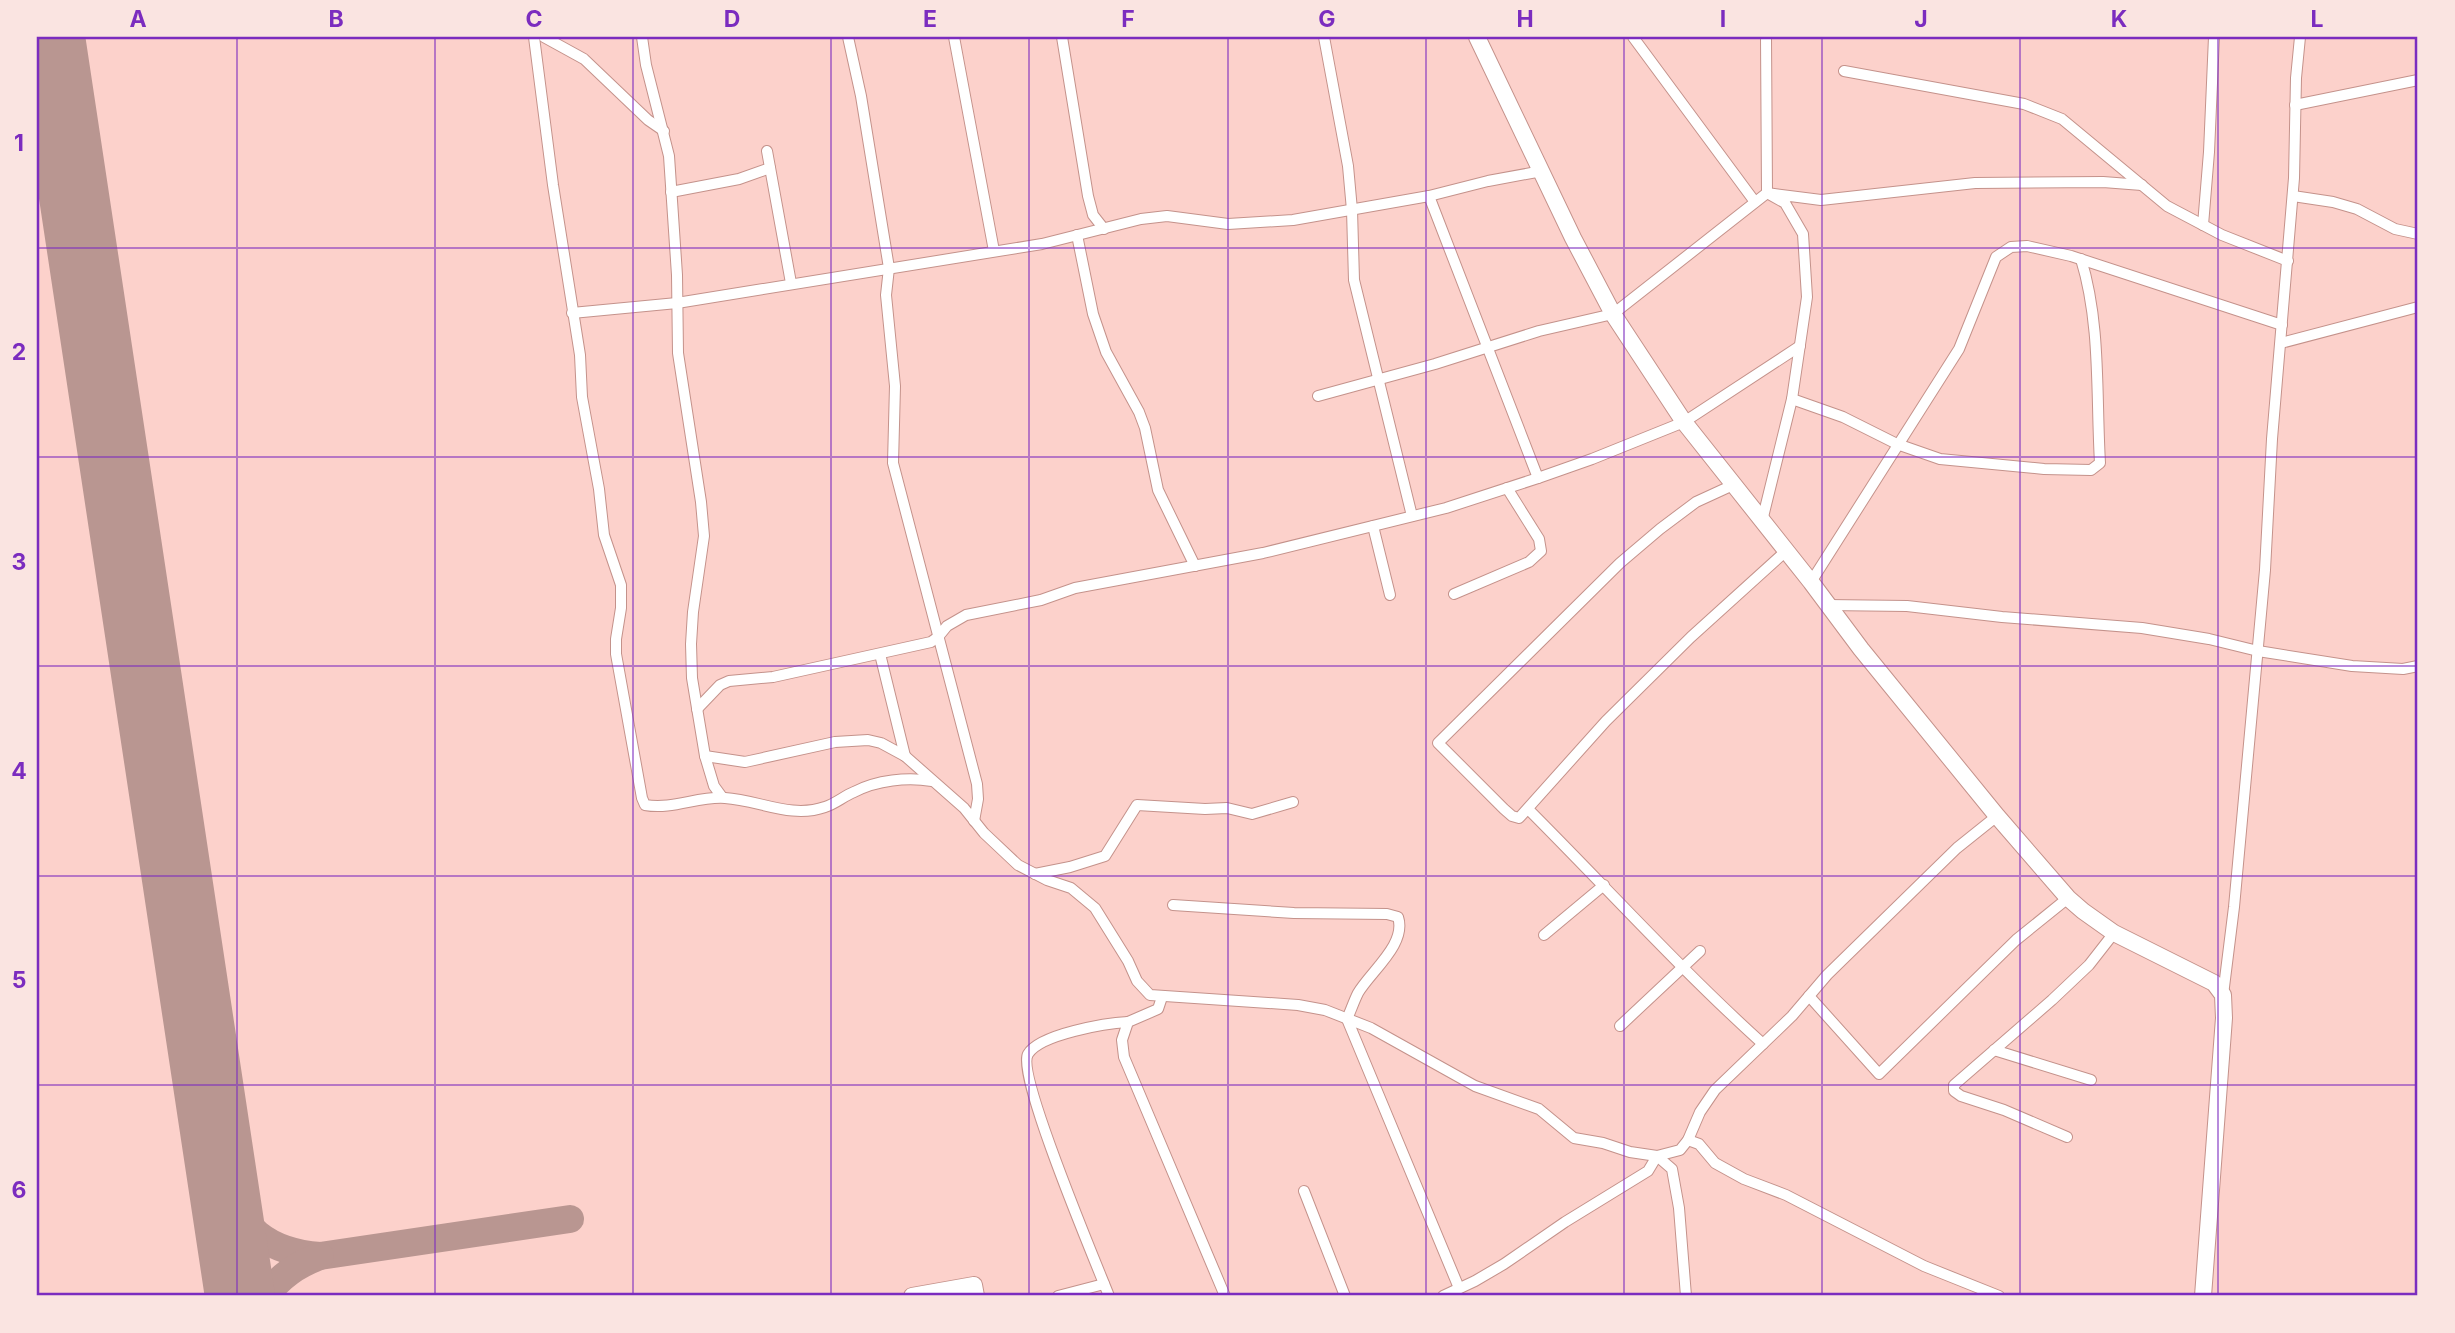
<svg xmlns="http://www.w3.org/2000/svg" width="2455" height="1333" viewBox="0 0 2455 1333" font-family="Inter,sans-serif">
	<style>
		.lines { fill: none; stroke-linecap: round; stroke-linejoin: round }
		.taxiway { stroke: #b99691; stroke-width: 28 }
		.runway { stroke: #b99691; stroke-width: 70 }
		.street-casing { stroke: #c4928b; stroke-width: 12 }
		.secondary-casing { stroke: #c4928b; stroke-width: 18 }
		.street { stroke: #fff; stroke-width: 10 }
		.secondary { stroke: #fff; stroke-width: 16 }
		.grid { fill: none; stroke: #7b2cbf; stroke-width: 2; stroke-opacity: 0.55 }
		.neatline { fill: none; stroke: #7b2cbf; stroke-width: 2.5 }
		.grid-label { font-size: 23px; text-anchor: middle; font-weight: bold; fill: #7b2cbf }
	</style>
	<rect width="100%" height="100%" fill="#fcd1cb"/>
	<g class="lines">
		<!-- taxiway -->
		<g class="taxiway">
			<path d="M221,1179C241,1228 266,1252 320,1256L570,1219"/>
			<path d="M265,1296C281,1276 296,1265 320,1256"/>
		</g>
		<!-- runway -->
		<path class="runway" d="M50,37L240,1296"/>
		<defs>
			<g id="street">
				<path d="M534,37L553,185L580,355L582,397L599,489L604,535L621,585V608L616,639V654L642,798L645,805C673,810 698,796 725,798C759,800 791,819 825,807C835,804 844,796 854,792C877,780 907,777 932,781"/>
				<path d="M544,37L584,59L648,120L664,131"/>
				<path d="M642,37L646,65L669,156L677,275L678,353L701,502L704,536L693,612L691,644L692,678L705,756L714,786L722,797"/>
				<path d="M848,37L861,96L889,268L886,295L895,386L893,463L977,784L978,799L974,821"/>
				<path d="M954,37L994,251"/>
				<path d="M1062,37L1088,196L1093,215L1104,229"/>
				<path d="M1324,37L1348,166L1352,210L1354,280L1412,516"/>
				<path d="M1633,37L1755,202"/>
				<path d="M1844,71L2024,104L2062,119L2167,206L2222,235L2288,261"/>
				<path d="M2295,105L2418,80"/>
				<path d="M767,151L791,283"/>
				<path d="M671,192L739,179L770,168"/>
				<path d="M1429,196L1538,478"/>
				<path d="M2293,196L2333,202L2357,209L2395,229L2418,234"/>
				<path d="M2203,225L2209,152L2214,37"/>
				<path d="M1077,235L1093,314L1106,352L1139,412L1145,428L1158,490L1195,566"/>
				<path d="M572,313L677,303L1042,244L1141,219L1167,216L1228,224L1293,220L1429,196L1488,181L1542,171"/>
				<path d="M2281,343L2418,307"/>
				<path d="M1318,396L1435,364L1539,331L1613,314L1767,193L1766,37"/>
				<path d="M1792,399L1843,417L1897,444L1940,459L2044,469L2091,470L2100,463C2096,395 2101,324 2081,259"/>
				<path d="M1733,485L1696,502L1660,529L1620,563L1438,743L1504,809L1512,816L1519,818L1606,721L1691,637L1786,551"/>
				<path d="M1762,521L1792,399L1807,297L1803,234L1785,203L1767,193L1821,200L1975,183L2103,182L2142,185"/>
				<path d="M1373,526L1390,595"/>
				<path d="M1811,582L1959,349L1996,257L2011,247L2027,246L2071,256L2282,325"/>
				<path d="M1454,594L1529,562L1541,551L1539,539L1507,488"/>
				<path d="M1827,605L1907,606L2002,617L2142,628L2209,639L2258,651L2352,666L2403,669L2418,666"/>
				<path d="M880,654L905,756"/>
				<path d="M697,709L720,685L729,681L773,677L931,642L938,637L947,626L966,615L1041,600L1075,588L1263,553L1446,508L1538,478L1592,459L1684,422L1800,346"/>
				<path d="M705,756L745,762L835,742L868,740L881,743L905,756L964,808L984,833L1018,865L1047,880L1071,888L1095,908L1128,961L1137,981L1150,995L1298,1005L1325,1010L1371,1028L1475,1086L1539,1109L1574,1138L1603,1143L1630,1152L1657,1156L1672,1169L1679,1208L1686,1296"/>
				<path d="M1528,809C1607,888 1680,969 1763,1044"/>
				<path d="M1035,874L1070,867L1105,856L1137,805L1205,809L1227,808L1252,814L1293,802"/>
				<path d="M1173,905L1294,913L1387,914L1398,917C1407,944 1371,971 1358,993C1354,1001 1351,1010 1347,1019L1459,1288"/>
				<path d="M1544,935L1604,885"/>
				<path d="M2223,995L2234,907L2265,570L2272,439L2294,178L2296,78L2300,37"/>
				<path d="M1809,996L1879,1074L2016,940L2068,898"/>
				<path d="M1162,997L1158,1009L1128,1022L1122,1040L1124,1057L1225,1296"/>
				<path d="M1620,1026L1700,951"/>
				<path d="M1994,1050L2091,1080"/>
				<path d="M2067,1137L2004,1110L1961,1096L1954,1091V1085L2052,1000L2089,965L2114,933"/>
				<path d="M1688,1140L1699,1144L1715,1163L1744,1179L1786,1195L1924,1266L1999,1296"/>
				<path d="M1304,1191L1345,1296"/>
				<path d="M1058,1296L1104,1284"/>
				<path d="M1109,1296C1096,1263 1016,1074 1028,1054C1040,1034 1107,1023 1128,1022"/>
				<path d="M1443,1296L1475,1281L1504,1264L1565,1222L1648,1171L1657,1156L1680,1150L1688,1140L1700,1112L1715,1090L1792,1016L1827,975L1957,848L1997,816"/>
			</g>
			<g id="secondary">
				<path d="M1477,37L1573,238L1613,314L1684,422L1811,582L1861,649L1997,816L2068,898L2083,911L2114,933L2214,983L2223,995L2224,1018L2203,1296"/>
				<path d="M912,1296L974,1285L976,1296"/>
			</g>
		</defs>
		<!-- street casing -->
		<use href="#street" class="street-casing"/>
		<!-- secondary casing -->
		<use href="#secondary" class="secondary-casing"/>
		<!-- street -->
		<use href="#street" class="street"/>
		<!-- secondary -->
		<use href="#secondary" class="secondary"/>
	</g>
	<!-- grid -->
	<path class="grid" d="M237,37V1296M435,37V1296M633,37V1296M831,37V1296M1029,37V1296M1228,37V1296M1426,37V1296M1624,37V1296M1822,37V1296M2020,37V1296M2218,37V1296M37,248H2418M37,457H2418M37,666H2418M37,876H2418M37,1085H2418"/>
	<!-- border -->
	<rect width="2455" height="1333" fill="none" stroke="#fae4e1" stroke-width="77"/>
	<rect x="38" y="38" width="2378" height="1256" class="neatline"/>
	<g class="grid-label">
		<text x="138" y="27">A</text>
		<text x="336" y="27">B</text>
		<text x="534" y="27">C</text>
		<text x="732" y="27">D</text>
		<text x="930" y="27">E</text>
		<text x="1128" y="27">F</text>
		<text x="1327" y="27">G</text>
		<text x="1525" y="27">H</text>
		<text x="1723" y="27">I</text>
		<text x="1921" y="27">J</text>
		<text x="2119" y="27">K</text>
		<text x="2317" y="27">L</text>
		<text x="19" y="151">1</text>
		<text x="19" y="360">2</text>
		<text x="19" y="570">3</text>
		<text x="19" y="779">4</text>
		<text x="19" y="988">5</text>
		<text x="19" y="1198">6</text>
	</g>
</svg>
